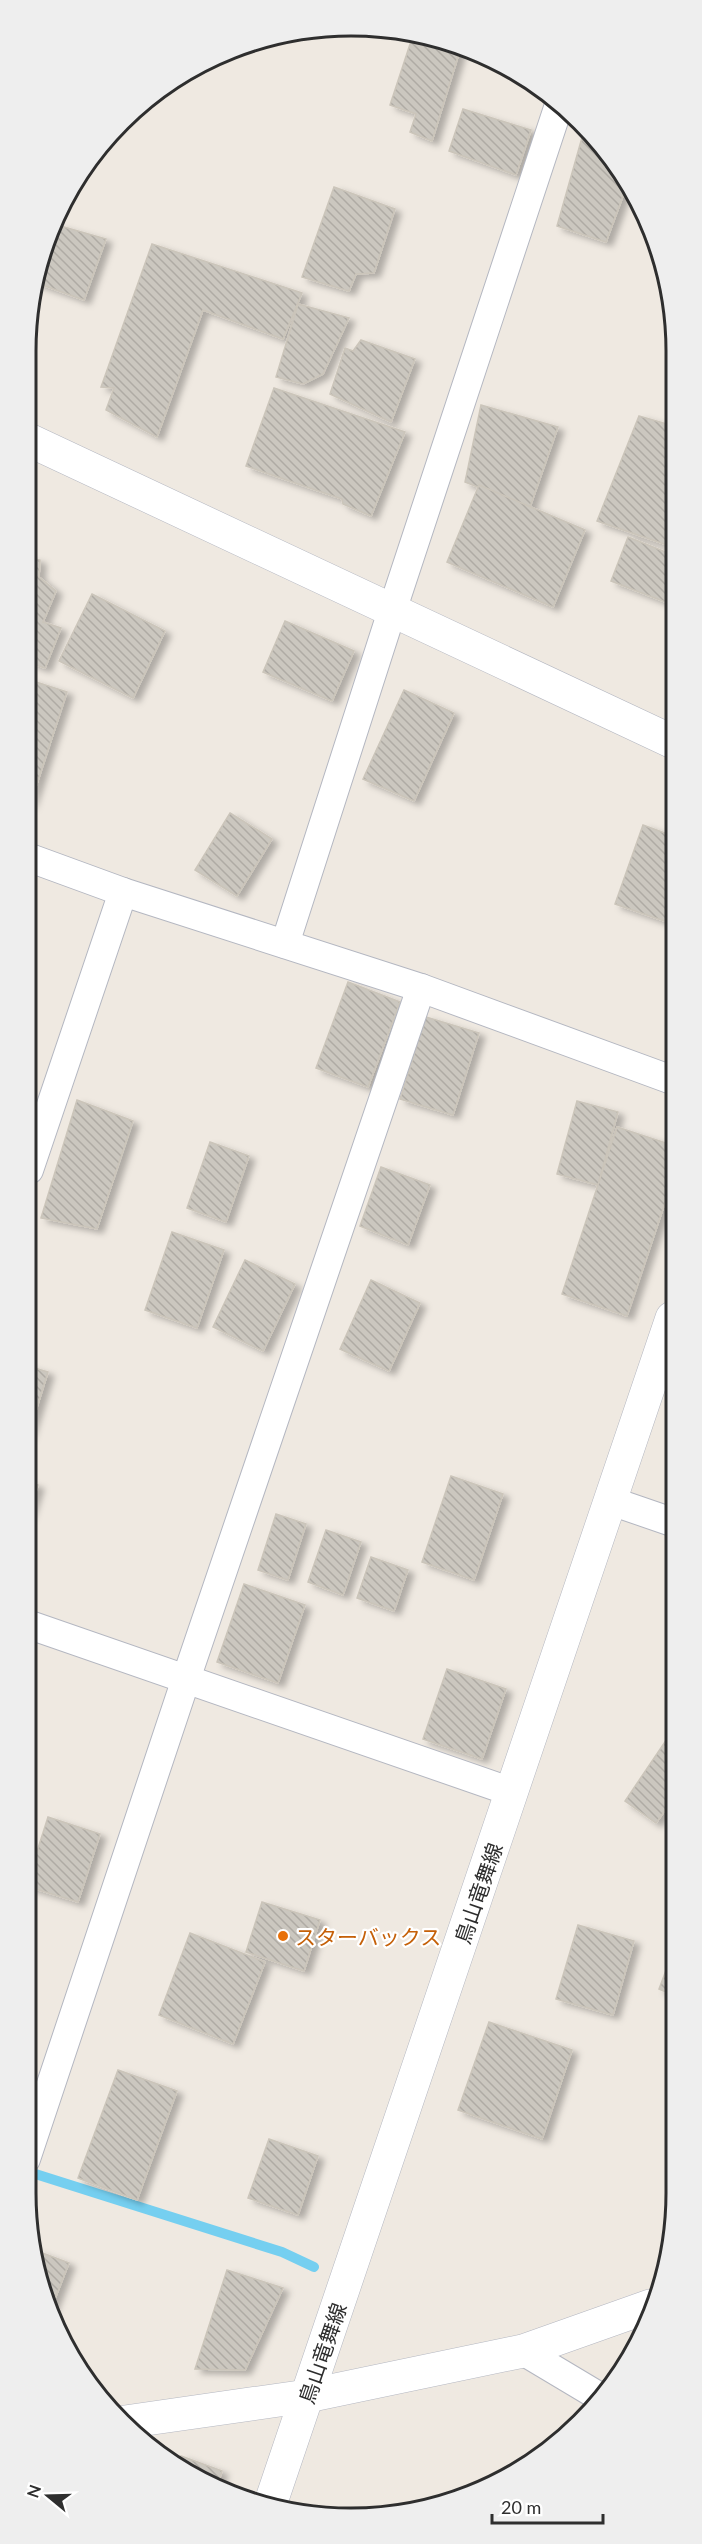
<svg xmlns="http://www.w3.org/2000/svg" width="702" height="2544" viewBox="0 0 702 2544" font-family="Lato,'Noto Sans JP',sans-serif">
	<style>
		.lines { fill: none; stroke-linecap: round; stroke-linejoin: round }
		.stream { stroke: #75cff0; stroke-width: 10 }
		.building { fill: url(#building-back-hatch); stroke: #cbc5ba; stroke-width: 1.5; filter: url(#shadow) }
		.street-casing { stroke: #b4b7c1; stroke-width: 30 }
		.secondary-casing { stroke: #b4b7c1; stroke-width: 34 }
		.street { stroke: #fff; stroke-width: 28 }
		.secondary { stroke: #fff; stroke-width: 33 }
		.food-dot { fill: #e8710a; stroke: #fff; stroke-width: 2 }
		.labels { text-anchor: middle; dominant-baseline: central; stroke-width: 4.5; stroke-linejoin: round; paint-order: stroke }
		.street-label { font-size: 21px; fill: #2e2e2e; stroke: #fff }
		.food-label { font-size: 21px; fill: #c56008; stroke: #fff; text-anchor: start }
		.rim { fill: none; stroke: #2e2e2e; stroke-width: 3 }
	</style>
	<defs>
		<pattern id="building-back-hatch" width="6" height="6" patternUnits="userSpaceOnUse" patternTransform="scale(1.5)"><rect width="6" height="6" fill="#cbc7bf"/><path d="M-1 5l2 2M0 0l6 6M5-1l2 2" fill="none" stroke="#afaba4"/></pattern>
		<filter id="shadow"><feDropShadow dx="6" dy="4" stdDeviation="3" flood-color="#0004"/></filter>
	</defs>
	<rect width="100%" height="100%" fill="#efe9e1"/>
	<g class="lines">
		<!-- stream -->
		<path class="stream" d="M26,2171L282,2252L314,2267"/>
	</g>
	<!-- building -->
	<g class="building">
		<path d="M414,32L461,47L432,141L410,132L416,114L390,105Z"/>
		<path d="M463,109L531,130L516,175L449,151Z"/>
		<path d="M585,127L627,185L606,242L557,226Z"/>
		<path d="M334,187L395,209L374,273L356,274L349,291L302,277Z"/>
		<path d="M57,225L106,239L84,300L34,282Z"/>
		<path d="M152,244L302,293L283,339L203,310L157,437L106,410L114,388L101,387Z"/>
		<path d="M298,304L349,318L323,374L303,384L276,377Z"/>
		<path d="M361,340L415,359L391,422L330,394L345,348L353,351Z"/>
		<path d="M274,388L405,432L371,516L343,504L342,499L246,466Z"/>
		<path d="M481,405L558,427L530,507L465,482Z"/>
		<path d="M639,416L674,426L673,547L597,521Z"/>
		<path d="M479,485L585,530L553,607L447,562Z"/>
		<path d="M628,537L673,555V605L611,581Z"/>
		<path d="M31,558L40,560L39,577L56,591L43,622L61,628L45,668L30,663Z"/>
		<path d="M92,594L165,631L133,698L59,661Z"/>
		<path d="M285,621L354,651L332,701L263,672Z"/>
		<path d="M30,680L67,692L30,805Z"/>
		<path d="M404,690L454,713L414,801L363,779Z"/>
		<path d="M230,813L272,839L237,896L195,870Z"/>
		<path d="M643,825L673,836V924L615,904Z"/>
		<path d="M348,982L400,1002L368,1087L316,1068Z"/>
		<path d="M426,1017L479,1033L453,1115L400,1099Z"/>
		<path d="M77,1100L133,1121L97,1229L41,1218Z"/>
		<path d="M577,1101L618,1112L598,1185L557,1174Z"/>
		<path d="M617,1127L672,1145V1182L627,1316L562,1294Z"/>
		<path d="M210,1142L249,1156L226,1222L187,1208Z"/>
		<path d="M381,1167L430,1185L408,1245L360,1226Z"/>
		<path d="M172,1232L224,1250L197,1328L145,1310Z"/>
		<path d="M245,1260L295,1284L263,1351L213,1327Z"/>
		<path d="M371,1280L420,1303L389,1371L340,1349Z"/>
		<path d="M28,1366L48,1372L28,1436Z"/>
		<path d="M451,1476L503,1494L474,1580L422,1562Z"/>
		<path d="M28,1482L38,1485L28,1516Z"/>
		<path d="M276,1514L306,1524L288,1580L258,1570Z"/>
		<path d="M326,1530L361,1542L343,1595L308,1582Z"/>
		<path d="M371,1557L408,1570L394,1611L357,1598Z"/>
		<path d="M244,1584L305,1605L278,1683L217,1662Z"/>
		<path d="M447,1669L506,1689L482,1759L423,1739Z"/>
		<path d="M671,1733V1802L656,1823L625,1801Z"/>
		<path d="M48,1817L100,1834L78,1902L26,1886Z"/>
		<path d="M262,1902L320,1920L304,1971L246,1952Z"/>
		<path d="M578,1925L634,1941L613,2015L556,1999Z"/>
		<path d="M190,1933L265,1962L233,2044L159,2015Z"/>
		<path d="M671,1957V1994L659,1989Z"/>
		<path d="M489,2022L572,2050L542,2139L458,2110Z"/>
		<path d="M118,2070L177,2091L137,2200L78,2178Z"/>
		<path d="M269,2139L318,2156L298,2215L248,2198Z"/>
		<path d="M37,2251L69,2263L49,2314Z"/>
		<path d="M227,2270L283,2288L245,2370L195,2369Z"/>
		<path d="M181,2456L222,2471L217,2487L207,2485L179,2463Z"/>
	</g>
	<g class="lines">
		<defs>
			<g id="street">
				<path d="M30,858L123,892L421,988L672,1080"/>
				<path d="M285,944L392,611L559,105"/>
				<path d="M29,1170L123,892"/>
				<path d="M611,1501L672,1522"/>
				<path d="M27,1624L512,1792"/>
				<path d="M26,2159L186,1679L421,988"/>
				<path d="M523,2351L600,2397"/>
			</g>
			<g id="secondary">
				<path d="M31,441L673,742"/>
				<path d="M125,2422L307,2396L523,2351L650,2306"/>
				<path d="M271,2502L672,1318"/>
			</g>
		</defs>
		<!-- street casing -->
		<use href="#street" class="street-casing"/>
		<!-- secondary casing -->
		<use href="#secondary" class="secondary-casing"/>
		<!-- street -->
		<use href="#street" class="street"/>
		<!-- secondary -->
		<use href="#secondary" class="secondary"/>
	</g>
	<!-- markers -->
	<circle class="food-dot" cx="283" cy="1936" r="6"/>
	<g class="labels">
		<!-- street labels -->
		<g class="street-label">
			<text transform="translate(478 1893) rotate(-71)">鳥山竜舞線</text>
			<text transform="translate(322 2353) rotate(-71)">鳥山竜舞線</text>
		</g>
		<!-- food labels -->
		<g class="food-label">
			<text x="295" y="1936">スターバックス</text>
		</g>
	</g>
	<!-- crop -->
	<path d="M0 0H702V2544H0ZM351 36H351A315 315 0 0 1 666 351V2193A315 315 0 0 1 351 2508H351A315 315 0 0 1 36 2193V351A315 315 0 0 1 351 36Z" fill="#eee" fill-rule="evenodd"/>
	<path class="rim" d="M351 36H351A315 315 0 0 1 666 351V2193A315 315 0 0 1 351 2508H351A315 315 0 0 1 36 2193V351A315 315 0 0 1 351 36Z"/>
	<!-- north arrow -->
	<g transform="translate(48 2496) rotate(289)" stroke="#ffffff" stroke-width="4.5" paint-order="stroke">
	<path d="M0-4.5L10 22L0 15L-10 22Z" fill="#2e2e2e"/>
	<text y="-9" font-size="16" font-weight="bold" text-anchor="middle" fill="#2e2e2e">N</text>
	</g>
	<!-- scale -->
	<path d="M492 2514v9h111v-9" fill="none" stroke="#2e2e2e" stroke-width="3"/>
	<text x="501" y="2514" font-size="18" fill="#2e2e2e" stroke="#ffffff" stroke-width="4.5" paint-order="stroke">20 m</text>
</svg>
